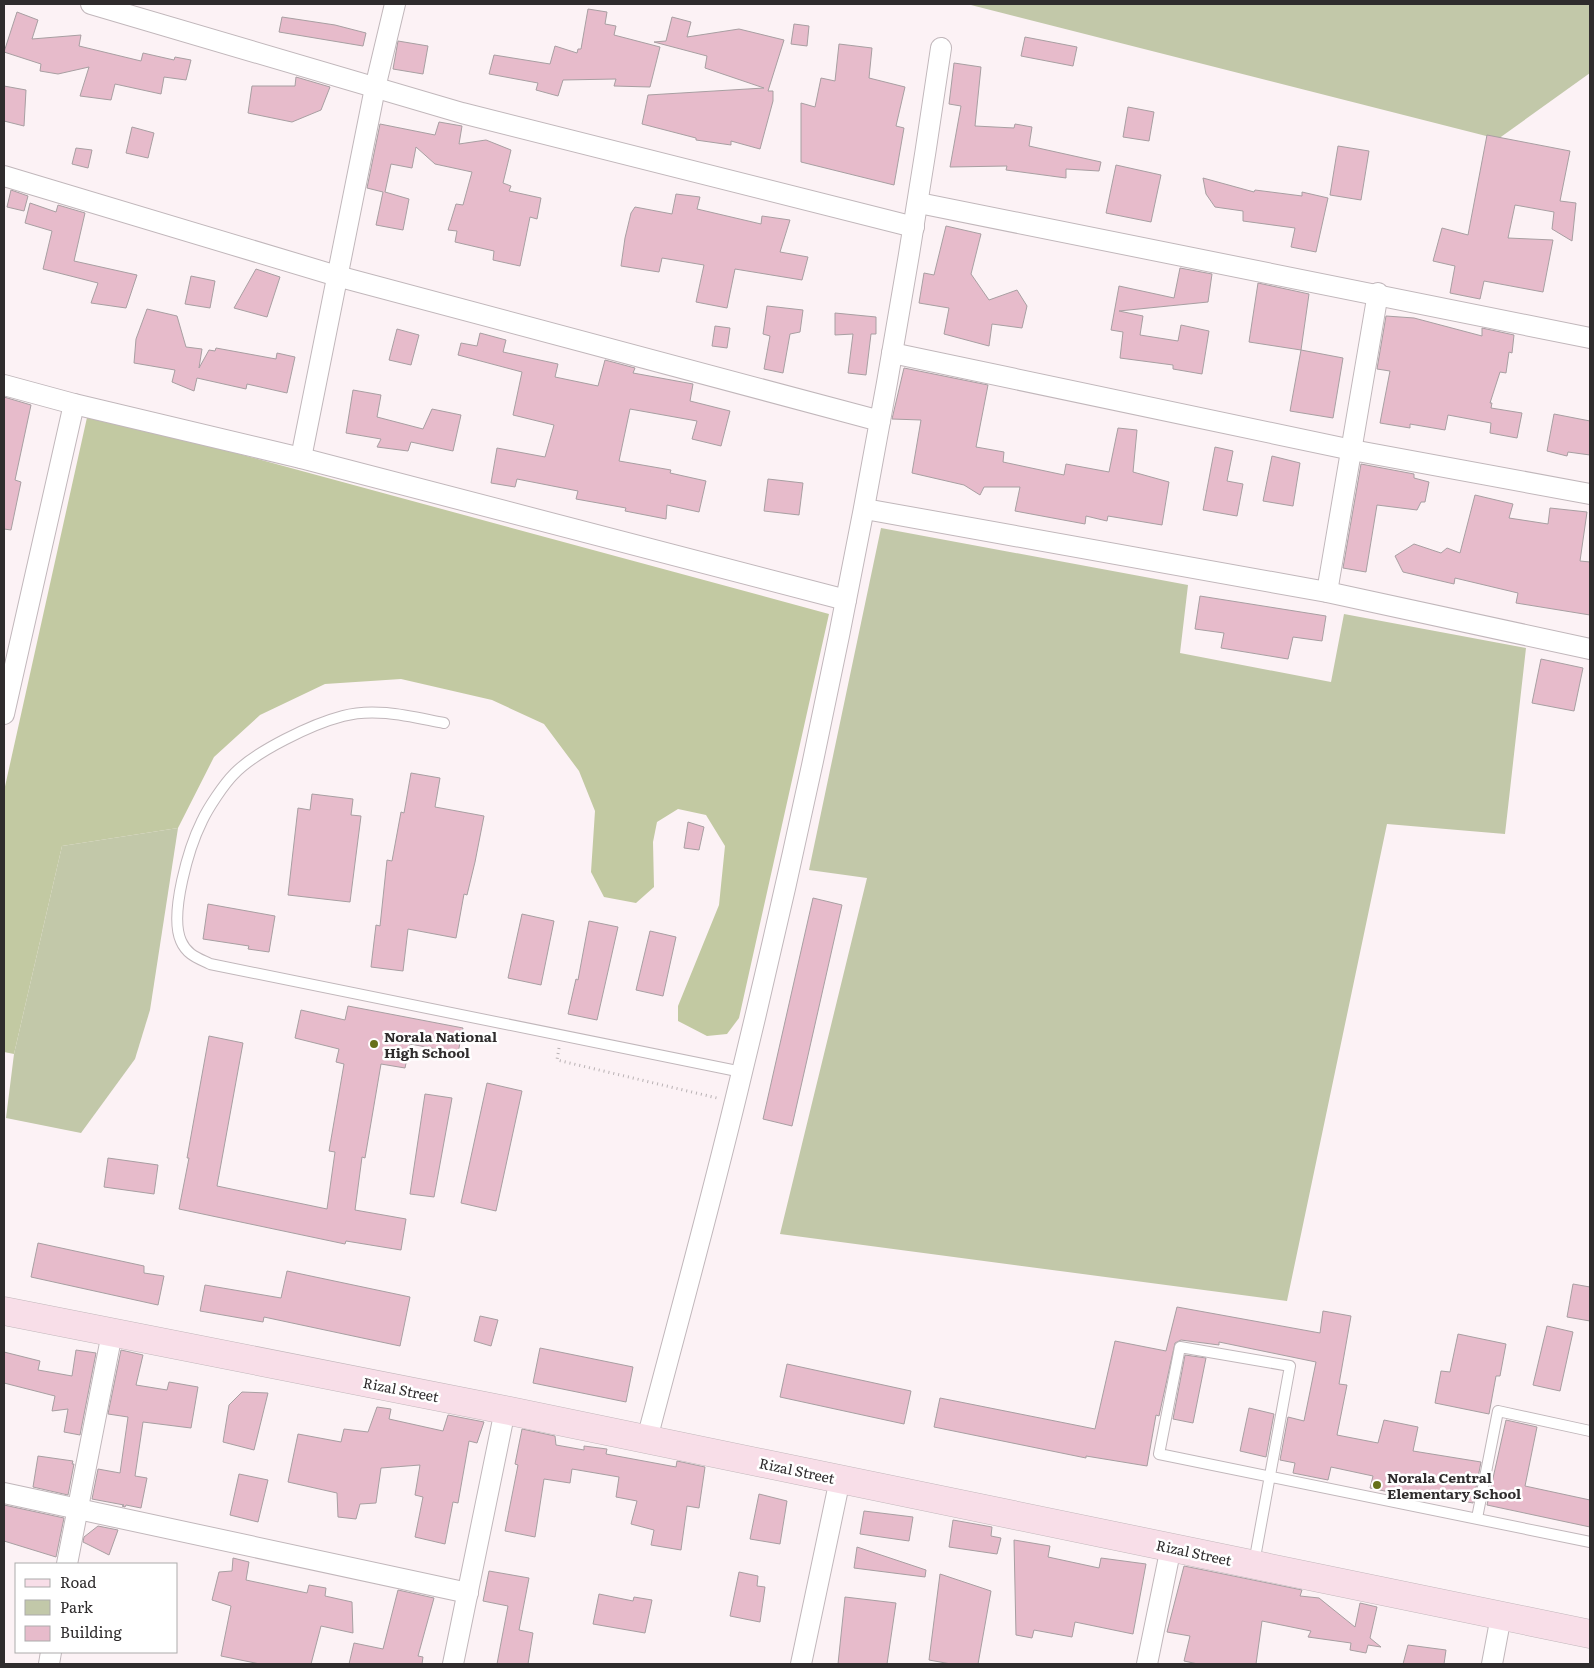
<svg xmlns="http://www.w3.org/2000/svg" width="1594" height="1668" viewBox="0 0 1594 1668" font-family="Literata,serif">
	<style>
		.green { fill: #c2c8a9 }
		.forest { fill: #c2c9a2 }
		.building { fill: #e7bbcb; stroke: #a89fa2 }
		.lines { fill: none; stroke-linecap: round; stroke-linejoin: round }
		.lane-casing { stroke: #c1b7bb; stroke-width: 12 }
		.street-casing { stroke: #c1b7bb; stroke-width: 22 }
		.secondary-casing { stroke: #c1b7bb; stroke-width: 29 }
		.path { stroke: #b8b1b3; stroke-width: 3; stroke-dasharray: 1 4; stroke-linecap: butt }
		.lane { stroke: #fff; stroke-width: 10 }
		.street { stroke: #fff; stroke-width: 20 }
		.secondary { stroke: #f8dee8; stroke-width: 28 }
		.poi-dot { fill: #667019; stroke: #fff; stroke-width: 2 }
		.labels { text-anchor: middle; dominant-baseline: central; stroke-width: 5; stroke-linejoin: round; paint-order: stroke }
		.poi-label { font-size: 14px; font-weight: bold; fill: #2f2c2d; stroke: #fff; text-anchor: start }
		.street-label { font-size: 14px; fill: #2f2c2d; stroke: #fff }
	</style>
	<rect width="100%" height="100%" fill="#fcf2f5"/>
	<!-- green -->
	<g class="green">
		<path d="M967,4H1590V73L1498,139Z"/>
		<path d="M881,528L1188,585L1180,653L1331,682L1344,614L1526,648L1505,834L1387,824L1287,1301L780,1234L867,878L809,870Z"/>
		<path d="M178,828L150,1010L135,1059L81,1133L6,1118L14,1054L62,846Z"/>
	</g>
	<!-- forest -->
	<path class="forest" d="M88,413L829,614L739,1018L727,1034L707,1036L678,1021V1006L719,905L725,846L706,815L678,809L657,822L653,842L654,887L636,903L604,897L591,872L595,811L579,771L544,724L492,700L401,679L325,684L260,715L214,757L178,828L62,846L14,1054L4,1052V791Z"/>
	<!-- building -->
	<g class="building">
		<path d="M588,9L607,12L605,24L616,26L614,35L660,47L650,87L614,86L616,79L563,80L558,96L536,90L538,83L489,74L494,55L550,64L555,46L577,53L578,49H581Z"/>
		<path d="M17,12L38,20L32,39L81,35L79,46L141,61L143,53L174,60L175,57L191,60L186,80L164,77L161,94L115,84L111,100L80,96L89,67L58,74L40,71L41,64L4,52Z"/>
		<path d="M282,17L335,25L366,33L363,46L279,32Z"/>
		<path d="M672,17L691,22L687,37L739,29L784,40L768,91H773V101L760,149L731,141V145L696,140V138L642,124L648,95L764,88L705,68L707,56L654,42L666,41Z"/>
		<path d="M794,24L809,26L807,46L791,44Z"/>
		<path d="M1025,37L1077,47L1073,66L1021,56Z"/>
		<path d="M398,41L428,46L423,74L393,69Z"/>
		<path d="M839,44L872,48L869,78L905,87L896,126L904,128L894,185L801,162V103L815,107L821,78L835,81Z"/>
		<path d="M954,63L981,67L975,126L1014,128L1015,124L1032,127L1029,146L1101,162L1099,171L1066,169V178L1006,170L1007,166L950,167L961,106L949,104Z"/>
		<path d="M296,77L330,87L321,110L292,122L248,113L252,86H295Z"/>
		<path d="M4,86L26,90L24,126L4,121Z"/>
		<path d="M1128,107L1154,112L1149,141L1123,137Z"/>
		<path d="M439,122L462,126L459,144L486,140L511,150L503,183L511,186L509,191L541,198L537,219L530,217L520,266L493,260L494,251L455,242L457,231L448,230L456,204L463,205L472,172L435,164L416,147L412,168L391,164L385,192L409,199L403,230L376,225L383,192L367,188L380,124L435,135Z"/>
		<path d="M132,127L154,133L148,158L126,153Z"/>
		<path d="M1487,135L1570,151L1560,201L1576,203L1572,241L1552,229L1554,212L1515,205L1508,238L1553,240L1543,292L1484,281L1480,299L1450,293L1455,266L1433,261L1442,228L1468,235Z"/>
		<path d="M1338,146L1369,151L1361,200L1330,195Z"/>
		<path d="M76,148L92,150L88,168L72,164Z"/>
		<path d="M1116,165L1161,175L1151,222L1106,213Z"/>
		<path d="M1203,178L1254,192L1255,190L1302,196V192L1328,198L1316,252L1291,247L1295,228L1243,221V211L1215,207L1206,194Z"/>
		<path d="M11,190L28,196L24,211L7,207Z"/>
		<path d="M676,194L700,197L697,209L761,224L762,216L790,220L780,252L808,257L802,280L735,269L727,308L696,302L704,265L662,258L659,272L621,266L625,238L631,213L635,207L672,214Z"/>
		<path d="M30,203L56,212L58,205L85,213L74,261L137,275L126,308L91,303L98,283L43,269L52,231L25,223Z"/>
		<path d="M946,226L981,234L971,274L989,300L1017,290L1027,306L1022,328L992,324L989,346L944,334L949,308L919,303L924,273L934,275Z"/>
		<path d="M1180,268L1212,274L1208,302L1119,311L1143,316L1140,335L1178,341L1181,325L1209,331L1202,374L1173,369V365L1120,358L1123,332L1111,330L1119,286L1174,298Z"/>
		<path d="M256,269L280,277L267,317L234,308Z"/>
		<path d="M191,276L215,281L210,308L185,304Z"/>
		<path d="M1258,283L1309,294L1301,350L1249,342Z"/>
		<path d="M767,306L803,310L800,332L790,334L783,373L764,369L770,336L763,334Z"/>
		<path d="M147,309L177,316L186,347L202,349L199,368L209,350L215,351L216,348L276,359L277,353L295,357L287,393L247,384L246,389L197,378L194,391L172,382L175,370L134,363L136,339Z"/>
		<path d="M835,313L876,317V334H871L866,375L848,373L853,334L835,335Z"/>
		<path d="M1386,316L1414,318L1482,336V328L1514,335L1512,353L1509,352L1506,373L1500,372L1490,403H1492L1491,408L1522,413L1517,438L1490,433L1491,423L1448,415L1445,430L1410,424V428L1380,423L1390,371L1377,369Z"/>
		<path d="M715,326L730,328L727,348L712,346Z"/>
		<path d="M397,329L419,335L411,365L389,360Z"/>
		<path d="M480,333L506,340L503,352L558,364L555,377L598,386L605,360L635,368L633,373L693,384L690,401L730,411L721,446L692,439L697,421L630,409L619,461L671,470L670,473L706,481L699,512L667,505L666,519L625,511L626,508L576,499L578,491L517,479L515,487L491,483L497,448L545,457L554,425L513,415L522,372L458,355L461,343L477,346Z"/>
		<path d="M1301,350L1343,358L1333,418L1290,411Z"/>
		<path d="M904,368L988,385L976,447L1004,452L1003,462L1064,475L1066,464L1109,472L1118,428L1137,430L1133,472L1169,482L1162,525L1108,516L1107,521L1086,516L1085,524L1015,511L1020,487H984L980,495L964,485L912,473L921,420L892,419Z"/>
		<path d="M353,390L381,395L377,417L423,429L432,409L461,415L453,451L411,442L408,451L377,447L381,439L346,433Z"/>
		<path d="M4,397L31,405L15,480L21,482L11,530L4,529Z"/>
		<path d="M1554,414L1590,421V455L1568,452L1567,456L1547,451Z"/>
		<path d="M1215,447L1233,451L1227,481L1243,484L1237,516L1203,510Z"/>
		<path d="M1272,456L1300,463L1293,506L1263,501Z"/>
		<path d="M1361,464L1414,474V478L1429,482L1425,502H1421L1417,510L1377,505L1366,572L1343,568Z"/>
		<path d="M768,479L803,483L799,515L764,511Z"/>
		<path d="M1475,495L1513,504L1509,518L1548,524L1550,508L1587,512L1580,561L1590,562V615L1516,603L1518,593L1455,578L1454,584L1403,572L1395,556L1414,544L1441,553L1447,548L1460,553Z"/>
		<path d="M1200,596L1326,616L1322,641L1293,637L1288,659L1221,648L1224,633L1195,629Z"/>
		<path d="M1541,659L1583,668L1574,711L1532,703Z"/>
		<path d="M411,773L440,778L435,807L484,816L475,862L467,895L464,894L456,938L408,929L403,971L371,967L376,925L380,926L387,860L392,861L401,812L404,813Z"/>
		<path d="M312,794L353,799L351,815L361,816L350,902L288,895L298,808L310,810Z"/>
		<path d="M688,822L704,827L699,850L684,848Z"/>
		<path d="M813,898L842,905L792,1126L763,1119Z"/>
		<path d="M208,904L275,916L269,952L248,949L249,946L203,939Z"/>
		<path d="M522,914L554,921L541,985L508,978Z"/>
		<path d="M589,921L618,927L597,1020L568,1014L576,979L578,980Z"/>
		<path d="M650,931L676,937L663,996L636,990Z"/>
		<path d="M348,1006L463,1028L458,1053L410,1044L405,1068L381,1064L365,1158L362,1157L355,1210L406,1219L401,1250L346,1241L345,1244L179,1209L189,1158H187L209,1036L243,1043L217,1186L327,1209L335,1152L329,1151L344,1064L336,1062L339,1049L295,1038L301,1010L345,1020Z"/>
		<path d="M487,1083L522,1091L496,1211L461,1203Z"/>
		<path d="M425,1094L452,1098L434,1197L410,1194Z"/>
		<path d="M108,1158L158,1165L154,1194L104,1187Z"/>
		<path d="M38,1243L144,1266V1273L164,1276L158,1305L31,1277Z"/>
		<path d="M287,1271L410,1297L400,1346L264,1317L263,1322L200,1311L205,1285L281,1298Z"/>
		<path d="M1573,1284L1590,1287V1321L1567,1317Z"/>
		<path d="M1177,1307L1320,1333L1323,1311L1351,1316L1339,1384L1347,1385L1337,1435L1378,1443L1384,1420L1418,1427L1413,1451L1481,1462L1473,1503L1405,1491L1404,1495L1370,1488L1373,1476L1331,1467L1328,1480L1293,1473L1295,1463L1280,1460L1288,1417L1304,1421L1316,1362L1219,1342V1345L1181,1340L1175,1343L1159,1416L1156,1415L1147,1466L1086,1456V1458L934,1427L940,1398L1095,1429L1115,1341L1166,1351Z"/>
		<path d="M480,1316L498,1320L491,1346L474,1341Z"/>
		<path d="M1547,1326L1573,1332L1560,1391L1533,1385Z"/>
		<path d="M1458,1334L1506,1344L1500,1376H1496L1489,1414L1435,1403L1441,1371L1450,1372Z"/>
		<path d="M540,1348L633,1367L626,1402L533,1383Z"/>
		<path d="M76,1350L96,1353L80,1435L64,1432L68,1409L52,1411L55,1396L4,1383V1352L40,1361L38,1370L72,1376Z"/>
		<path d="M121,1350L143,1355L136,1385L167,1390L169,1382L198,1387L191,1428L143,1422L135,1476L147,1478L141,1508L126,1505L125,1507L122,1506L124,1505L92,1499L98,1469L120,1473L128,1417L108,1414Z"/>
		<path d="M1185,1355L1206,1358L1193,1423L1173,1419Z"/>
		<path d="M787,1364L911,1391L904,1424L780,1397Z"/>
		<path d="M242,1392L268,1393L254,1450L223,1442L229,1405Z"/>
		<path d="M377,1407L391,1409L389,1419L443,1431L448,1415L484,1422L477,1443L469,1441L458,1503L453,1502L445,1544L415,1537L423,1497L415,1495L420,1465L381,1468L376,1503L360,1504L356,1519L338,1517L337,1493L288,1482L298,1434L341,1442L344,1429L368,1432Z"/>
		<path d="M1249,1408L1274,1414L1266,1457L1240,1451Z"/>
		<path d="M1506,1420L1537,1427L1525,1486L1590,1500V1527L1487,1505Z"/>
		<path d="M522,1429L555,1436L556,1445L584,1450V1446L607,1449L606,1454L676,1467L677,1461L705,1467L699,1508L687,1506L681,1550L651,1545L654,1530L631,1524L637,1501L616,1497L619,1477L572,1469L570,1483L544,1479L535,1537L505,1531L518,1465L515,1464Z"/>
		<path d="M38,1456L73,1461L72,1464H74L68,1495L33,1487Z"/>
		<path d="M239,1474L268,1480L258,1522L230,1515Z"/>
		<path d="M759,1494L787,1501L780,1544L750,1539Z"/>
		<path d="M4,1505L64,1518L56,1557L4,1541Z"/>
		<path d="M864,1511L913,1517L909,1541L860,1534Z"/>
		<path d="M953,1520L992,1527L991,1536L1001,1538L997,1554L949,1547Z"/>
		<path d="M98,1526L118,1530L109,1555L83,1542L84,1537Z"/>
		<path d="M1014,1540L1050,1546L1048,1557L1099,1568L1101,1558L1146,1564L1133,1634L1075,1622L1072,1637L1034,1630L1032,1638L1016,1635Z"/>
		<path d="M857,1547L926,1570L925,1577L854,1568Z"/>
		<path d="M233,1558L249,1562L246,1580L307,1593L309,1585L326,1588L325,1596L352,1602L353,1633L321,1626L311,1664H260L221,1656L231,1606L212,1600L219,1572L232,1571Z"/>
		<path d="M1184,1566L1302,1590L1300,1596L1319,1598L1355,1627L1360,1603L1377,1607L1370,1638L1381,1647L1368,1645L1366,1653L1350,1650L1351,1643L1308,1637L1311,1631L1262,1621L1256,1664H1198L1184,1661L1190,1636L1167,1632Z"/>
		<path d="M489,1571L529,1578L519,1630L533,1633L528,1664H497L508,1606L483,1601Z"/>
		<path d="M739,1572L758,1576L757,1586L765,1587L760,1622L730,1616Z"/>
		<path d="M940,1574L991,1591L978,1664H951L929,1660Z"/>
		<path d="M398,1590L434,1598L418,1656L423,1657L422,1664H349L354,1643L383,1649Z"/>
		<path d="M599,1594L633,1601L634,1597L652,1600L645,1633L593,1624Z"/>
		<path d="M845,1597L896,1603L887,1664H838Z"/>
		<path d="M1408,1645L1446,1650L1444,1664H1403Z"/>
	</g>
	<g class="lines">
		<defs>
			<g id="lane">
				<path d="M444,723C412,717 376,707 343,716C312,724 256,751 234,774C224,784 208,808 202,821C189,847 169,914 181,941C187,955 198,958 210,964L742,1072"/>
				<path d="M1477,1518L1498,1411L1590,1431"/>
				<path d="M1254,1563L1290,1366L1180,1347L1159,1454L1590,1542"/>
			</g>
			<g id="street">
				<path d="M91,4L462,113L914,227"/>
				<path d="M4,176L337,276L880,421"/>
				<path d="M919,203L1590,338"/>
				<path d="M892,353L1352,450L1590,494"/>
				<path d="M4,385L74,404L301,458L846,600"/>
				<path d="M301,458L375,88L395,4"/>
				<path d="M865,509L1327,592L1590,649"/>
				<path d="M1327,592L1378,293"/>
				<path d="M4,714L74,404"/>
				<path d="M647,1439C679,1317 713,1195 742,1072C824,734 891,393 941,48"/>
				<path d="M4,1493L468,1593"/>
				<path d="M67,1564L112,1333"/>
				<path d="M49,1664L51,1652"/>
				<path d="M453,1664L505,1410"/>
				<path d="M801,1664L840,1479"/>
				<path d="M1147,1664L1171,1547"/>
				<path d="M1492,1664L1501,1616"/>
			</g>
			<path id="secondary" d="M4,1311L505,1410L1590,1634"/>
		</defs>
		<!-- lane casing -->
		<use href="#lane" class="lane-casing"/>
		<!-- street casing -->
		<use href="#street" class="street-casing"/>
		<!-- secondary casing -->
		<use href="#secondary" class="secondary-casing"/>
		<!-- path -->
		<path class="path" d="M559,1048L557,1060L717,1098"/>
		<!-- lane -->
		<use href="#lane" class="lane"/>
		<!-- street -->
		<use href="#street" class="street"/>
		<!-- secondary -->
		<use href="#secondary" class="secondary"/>
	</g>
	<!-- markers -->
	<g class="poi-dot">
		<circle cx="374" cy="1044" r="5"/>
		<circle cx="1377" cy="1485" r="5"/>
	</g>
	<g class="labels">
		<!-- poi labels -->
		<g class="poi-label">
			<text x="384" y="1036">Norala National<tspan x="384" dy="16">High School</tspan></text>
			<text x="1387" y="1477">Norala Central<tspan x="1387" dy="16">Elementary School</tspan></text>
		</g>
		<!-- street labels -->
		<g class="street-label">
			<text transform="translate(401 1389) rotate(11)">Rizal Street</text>
			<text transform="translate(797 1470) rotate(12)">Rizal Street</text>
			<text transform="translate(1194 1552) rotate(12)">Rizal Street</text>
		</g>
	</g>
	<!-- border -->
	<rect width="1594" height="1668" fill="none" stroke="#2f2c2d" stroke-width="10"/>
	<!-- legend -->
	<rect x="15" y="1563" width="162" height="90" fill="#ffffff" stroke="#acabab"/>
	<rect x="25" y="1579" width="25" height="8" fill="#f8dee8" stroke="#acabab"/>
	<text x="60" y="1588" font-size="15" fill="#2f2c2d">Road</text>
	<rect x="25" y="1600" width="25" height="15" fill="#c2c8a9" stroke="#acabab"/>
	<text x="60" y="1613" font-size="15" fill="#2f2c2d">Park</text>
	<rect x="25" y="1626" width="25" height="15" fill="#e7bbcb" stroke="#acabab"/>
	<text x="60" y="1638" font-size="15" fill="#2f2c2d">Building</text>
</svg>
